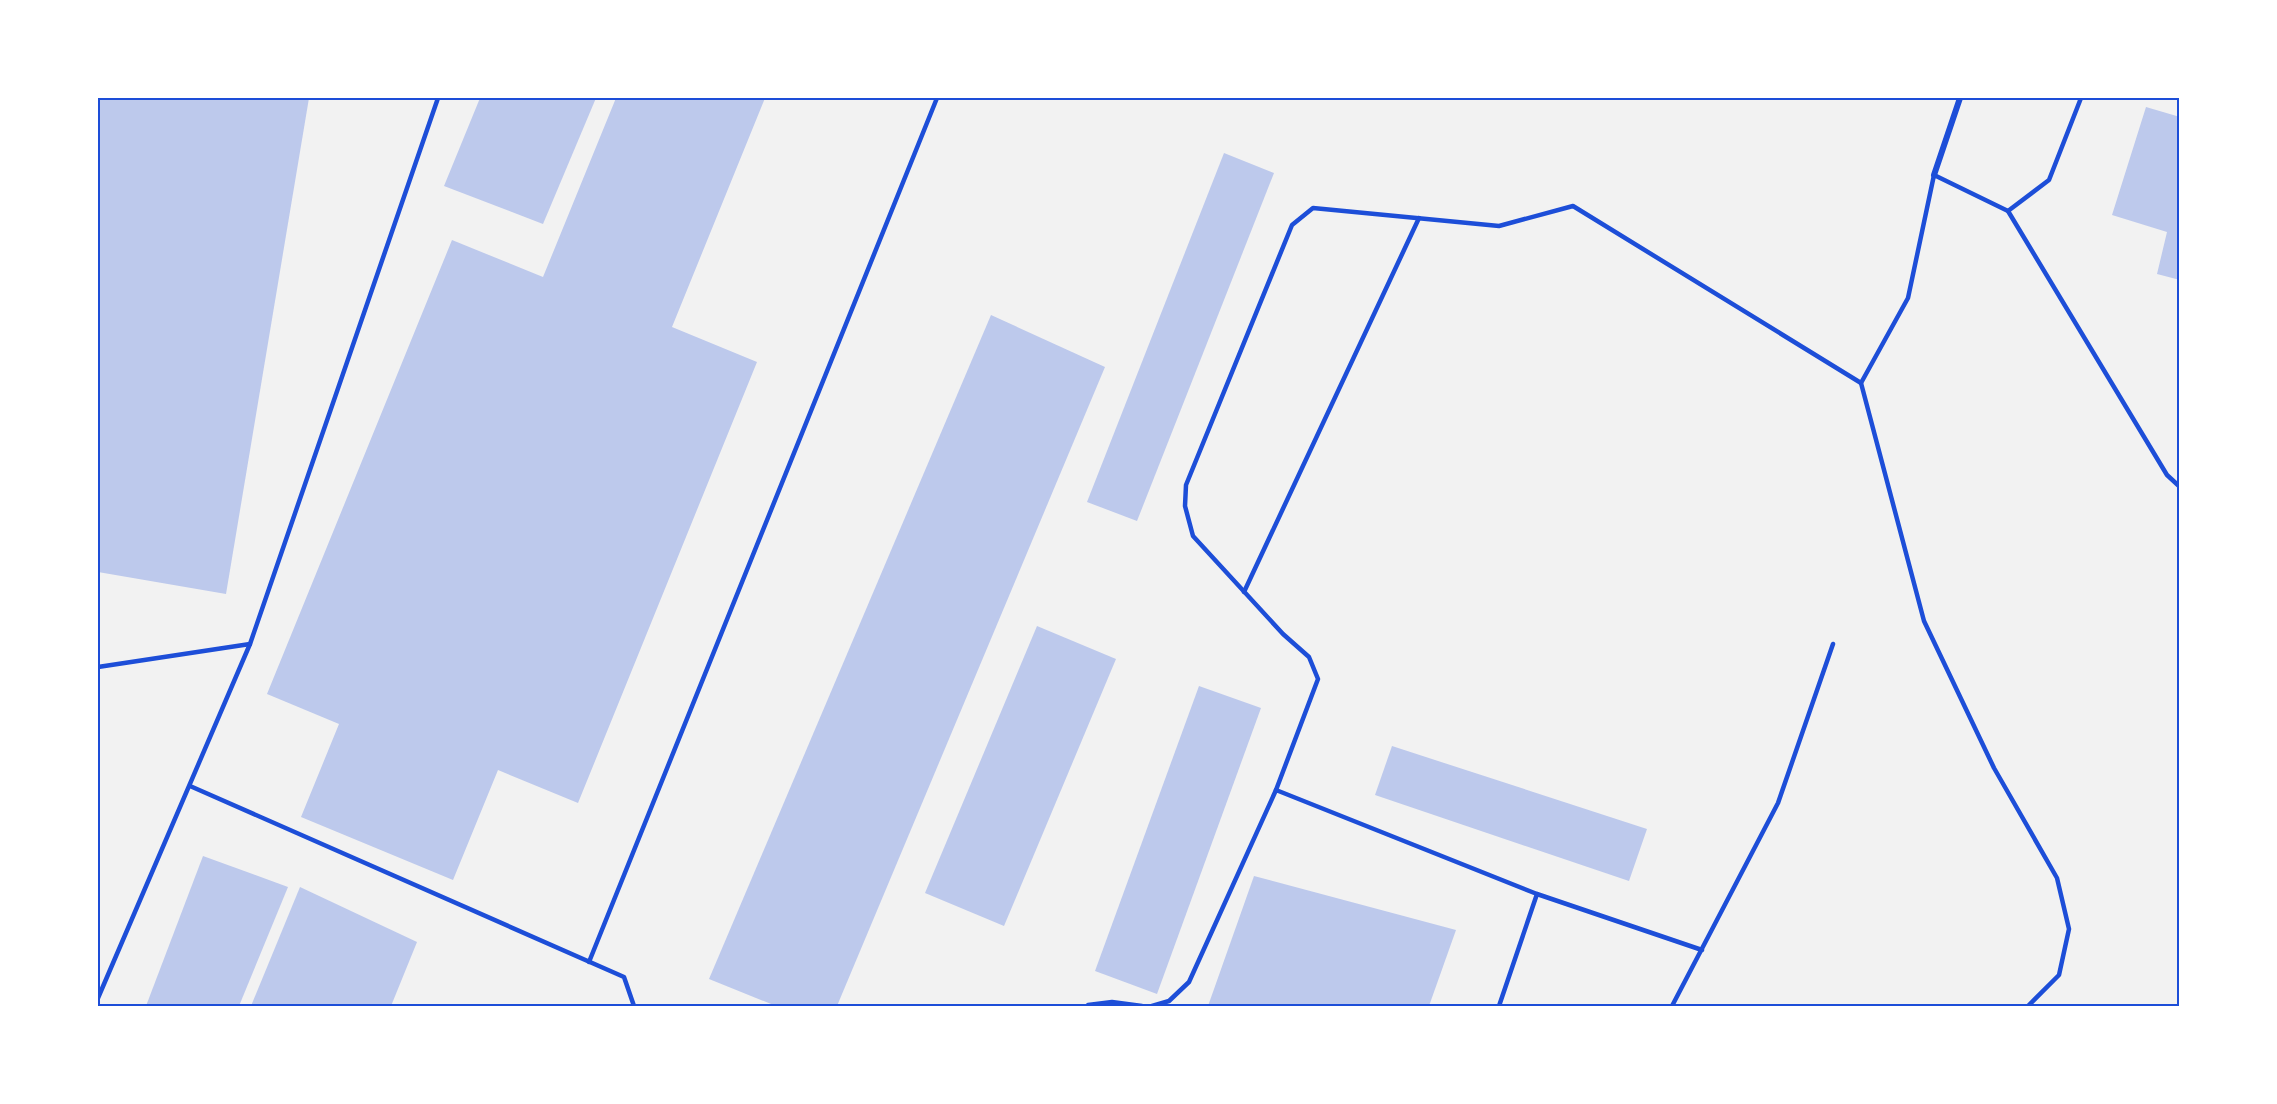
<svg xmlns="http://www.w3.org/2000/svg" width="2277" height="1104" viewBox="0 0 2277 1104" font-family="Commissioner,sans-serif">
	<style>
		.building { fill: #bdc9ec }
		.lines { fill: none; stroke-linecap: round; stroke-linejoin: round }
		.service { stroke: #1d4ed8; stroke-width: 4.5 }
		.minor { stroke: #1d4ed8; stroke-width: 6 }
		.neatline { fill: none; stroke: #1d4ed8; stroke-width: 2 }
	</style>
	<rect width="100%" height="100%" fill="#f2f2f2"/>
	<!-- building -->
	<g class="building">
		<path d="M98,98H309L226,594L98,572Z"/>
		<path d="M480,98H596L543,224L444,186Z"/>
		<path d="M616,98H765L672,327L757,362L578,803L498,770L453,880L301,817L339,724L267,694L452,240L543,277Z"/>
		<path d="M2146,107L2180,117V280L2157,274L2167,232L2112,215Z"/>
		<path d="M1224,153L1274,173L1137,521L1087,502Z"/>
		<path d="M991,315L1105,367L837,1006H776L709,979Z"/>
		<path d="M1037,626L1116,659L1004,926L925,893Z"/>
		<path d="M1199,686L1261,708L1157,994L1095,971Z"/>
		<path d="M1392,746L1647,829L1629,881L1375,795Z"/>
		<path d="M203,856L288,887L239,1006H146Z"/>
		<path d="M1254,876L1456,930L1429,1006H1208Z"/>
		<path d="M300,887L417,942L391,1006H251Z"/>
	</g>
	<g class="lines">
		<!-- service -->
		<g class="service">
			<path d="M2008,211L2049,180L2081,98"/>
			<path d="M1861,383L1924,621L1994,768L2057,878L2069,929L2059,975L2028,1006"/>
			<path d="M1244,592L1419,218"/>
			<path d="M98,667L250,644"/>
			<path d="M190,786L624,977L634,1006"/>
			<path d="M1276,790L1318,679L1309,657L1283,634L1193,536L1185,506L1186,485L1292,225L1313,208L1499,226L1573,206L1861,383L1908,298L1934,175L2008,211L2167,475L2180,487"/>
			<path d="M589,962L937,98"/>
			<path d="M98,998L250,644L438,98"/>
			<path d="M1087,1006L1088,1005L1112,1002L1142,1006"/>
			<path d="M1152,1006L1169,1001L1189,982L1276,790L1537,894"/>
			<path d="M1499,1006L1537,894L1702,950"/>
			<path d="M1672,1006L1778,803L1833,644"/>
		</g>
		<!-- minor -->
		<path class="minor" d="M1934,175L1960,98"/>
	</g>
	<!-- border -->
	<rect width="2277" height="1104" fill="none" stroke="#ffffff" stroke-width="198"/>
	<rect x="99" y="99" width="2079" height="906" class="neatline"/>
</svg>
